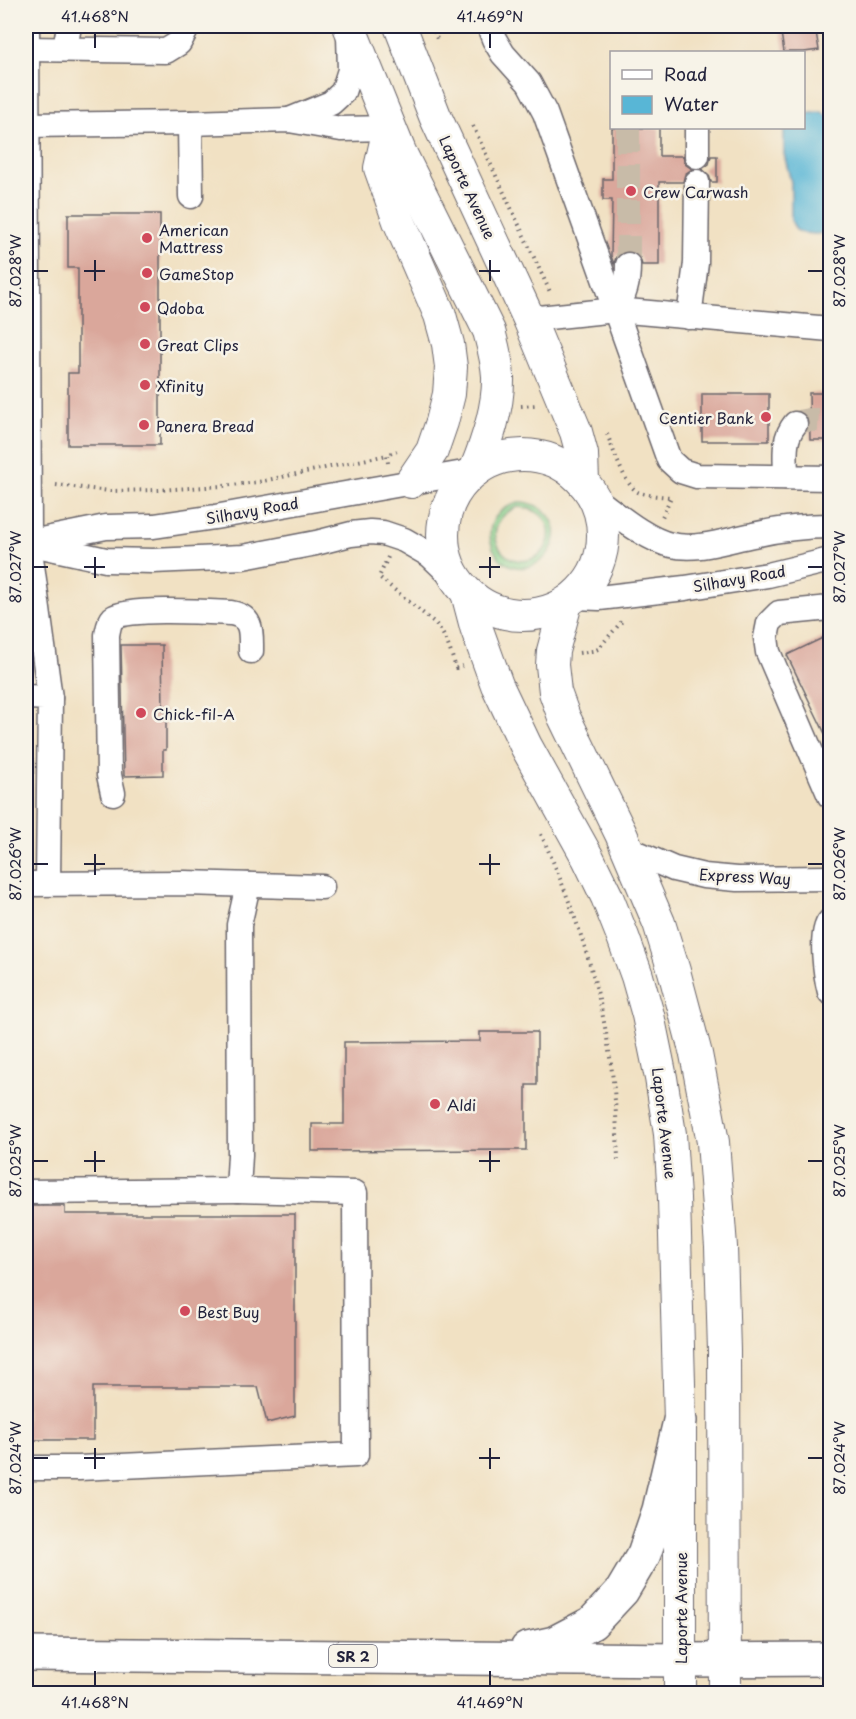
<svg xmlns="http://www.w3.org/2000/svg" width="856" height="1719" viewBox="0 0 856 1719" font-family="'Playpen Sans',sans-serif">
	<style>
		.green { fill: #8cd28d; stroke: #577a64; stroke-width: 1.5; fill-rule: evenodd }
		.water { fill: #58b6d6; stroke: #3d6c88; stroke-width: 1.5 }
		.building { fill: #daa79b }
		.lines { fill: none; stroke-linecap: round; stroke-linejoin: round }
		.minor-tunnel { stroke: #c8bba8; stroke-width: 24; stroke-dasharray: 24 12; stroke-linecap: butt }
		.minor-casing { stroke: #6a656b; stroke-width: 27 }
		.major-casing { stroke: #6a656b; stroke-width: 34 }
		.highway-casing { stroke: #6a656b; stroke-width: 36 }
		.path { stroke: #6a656b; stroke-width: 4; stroke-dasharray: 1.5 4.5; stroke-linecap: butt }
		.minor { stroke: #fff; stroke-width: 24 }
		.major { stroke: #fff; stroke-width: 32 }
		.highway { stroke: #fff; stroke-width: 33 }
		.ticks { fill: none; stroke: #22223b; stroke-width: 2 }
		.poi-dot { fill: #d1495b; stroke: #f7f3e8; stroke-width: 2 }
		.labels { text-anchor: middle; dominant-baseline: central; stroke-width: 5; stroke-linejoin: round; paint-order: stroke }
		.shield { fill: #f7f3e8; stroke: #62616f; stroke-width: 1.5 }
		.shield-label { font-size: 14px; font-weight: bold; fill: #22223b }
		.street-label { font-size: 15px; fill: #22223b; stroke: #f7f3e8 }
		.poi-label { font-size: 15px; fill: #22223b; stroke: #f7f3e8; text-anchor: start }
		.neatline { fill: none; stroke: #22223b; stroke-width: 2 }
		.ticks-label { font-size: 15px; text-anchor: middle; fill: #22223b }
	</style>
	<rect width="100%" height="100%" fill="#f7f3e8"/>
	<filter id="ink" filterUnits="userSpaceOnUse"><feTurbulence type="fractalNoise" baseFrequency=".0167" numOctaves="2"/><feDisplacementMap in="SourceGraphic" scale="12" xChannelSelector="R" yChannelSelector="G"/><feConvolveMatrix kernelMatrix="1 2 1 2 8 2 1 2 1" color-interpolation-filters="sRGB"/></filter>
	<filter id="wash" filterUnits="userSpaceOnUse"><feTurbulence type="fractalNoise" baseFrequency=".008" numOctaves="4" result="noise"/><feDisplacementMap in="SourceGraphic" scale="24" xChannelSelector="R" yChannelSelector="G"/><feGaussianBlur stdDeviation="1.35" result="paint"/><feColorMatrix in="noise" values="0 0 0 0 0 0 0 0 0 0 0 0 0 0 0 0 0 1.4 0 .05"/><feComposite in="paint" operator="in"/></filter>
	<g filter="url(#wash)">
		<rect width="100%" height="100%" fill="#f1e1c3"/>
		<!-- green -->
		<path class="green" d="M523,502C548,506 565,528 549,552C545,559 539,563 531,566C490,578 468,511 523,502ZM518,507C536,508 552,518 549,539C547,547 542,554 536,557C502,575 474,523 518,507Z"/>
		<!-- water -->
		<path class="water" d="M822,112L830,118V232L816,234L803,233L796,230L791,220V182L784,154V128H804V114Z"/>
		<g id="blocks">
			<!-- building -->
			<g class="building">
				<path d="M780,26H815L819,50L804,52H784Z"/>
				<path d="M612,128H659V156H683L685,164L692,169L685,174L683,182H659V265H642L640,258L636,253L629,251L621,253L616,257L614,264L611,256L612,200H603V179H612Z"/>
				<path d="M711,156H717V182H711L709,175L702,169L709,164Z"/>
				<path d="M68,214H160V445H68V373H78V268H68Z"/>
				<path d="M809,393H831V440H810Z"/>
				<rect x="702" y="394" width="67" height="47"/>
				<path d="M831,634V746L787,655Z"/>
				<path d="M121,645H162L163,710H166V750H163V775L124,776Z"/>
				<path d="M480,1032H537V1085H526V1150L312,1151V1124H344V1042L480,1041Z"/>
				<path d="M26,1206H65V1214H295V1416L267,1423L258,1387H93V1440H26Z"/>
			</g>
		</g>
	</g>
	<g filter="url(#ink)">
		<use href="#blocks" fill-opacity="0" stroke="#6a656b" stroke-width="1.5"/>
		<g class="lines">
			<!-- minor-tunnel -->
			<g class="minor-tunnel">
				<path d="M628,128V265"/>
				<path d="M795,424C805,418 819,420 830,421"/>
			</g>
			<defs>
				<g id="minor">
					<path d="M27,26L29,543L50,698"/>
					<path d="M489,26L494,39L503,54L529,83L545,113L669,460L681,471L697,476L830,478"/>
					<path d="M27,49L166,51L179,43L188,26"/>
					<path d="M65,49L69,26"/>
					<path d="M289,120L331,103L343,92L350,70L349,36"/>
					<path d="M190,123L191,196"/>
					<path d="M26,125L190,123L289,120L341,129L389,128"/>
					<path d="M697,156V128"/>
					<path d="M616,310C625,293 628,284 628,265"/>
					<path d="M689,317L696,263L697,182"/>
					<path d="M529,319L616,310L830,329"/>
					<path d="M786,477C786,458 782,440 795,424"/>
					<path d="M593,497C614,512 646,540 671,545C698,551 727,540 753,535C779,529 804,526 830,526"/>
					<path d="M26,543L106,527L154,526L215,517L475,471"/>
					<path d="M37,545L106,560L153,561L243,557L316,543L351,534L370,532L383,533L404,540L430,555L456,580"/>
					<path d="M575,597L599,598L685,588L768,575L830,560"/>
					<path d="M830,608L779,613L769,623L766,638L768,652L830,796"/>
					<path d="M26,697L50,698L48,883"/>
					<path d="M113,793L109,775L107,635C108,630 109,622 113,618C126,607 210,612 231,613C253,617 251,632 251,651"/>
					<path d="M628,849L674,869L704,876L737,879L830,878"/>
					<path d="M26,884L185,883L322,887"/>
					<path d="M830,921C819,932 826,977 830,992"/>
					<path d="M26,1192L238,1190L240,1155L239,925L248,885"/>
					<path d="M26,1468H79L356,1455L355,1193L238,1190"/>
				</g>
				<g id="major">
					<path d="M349,26L400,152L489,331C493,346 497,360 498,376C499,408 487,442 475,471"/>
					<path d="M400,26L435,116L529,319L576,432L582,454L583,482"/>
					<path d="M389,128L380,168L399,221L440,315L448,344L451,367L449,394L442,422L432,451L411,482"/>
					<circle cx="523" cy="535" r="80"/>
					<path d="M467,593L476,627L497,685L526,746L588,858L607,897L623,937L637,976L648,1015L661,1078L670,1134L674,1198L680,1421V1694"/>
					<path d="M566,603L553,651L552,665L555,692L564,717L621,834L659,923L674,971L696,1054L713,1142L721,1247L724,1351L725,1694"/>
				</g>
				<g id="highway">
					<path d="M527,1649L554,1643L592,1623L622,1591L644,1554L659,1510L680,1421"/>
					<path d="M26,1654L680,1660L830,1659"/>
				</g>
			</defs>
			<!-- minor casing -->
			<use href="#minor" class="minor-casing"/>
			<!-- major casing -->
			<use href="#major" class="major-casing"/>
			<!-- highway casing -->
			<use href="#highway" class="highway-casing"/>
			<!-- path -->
			<g class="path">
				<path d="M432,26L437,39"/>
				<path d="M473,126L551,294"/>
				<path d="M521,406L537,405"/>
				<path d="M607,434C613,448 624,485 638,492C647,496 661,496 671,497L662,517"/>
				<path d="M388,463L387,455L397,451"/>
				<path d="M56,485L110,491L158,490L223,486L258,482L387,455"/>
				<path d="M388,557L379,577L435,623C446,635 451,653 456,668L462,666"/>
				<path d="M579,653L593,651L598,649L623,620"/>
				<path d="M541,834C572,903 598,976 609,1051C615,1088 617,1124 618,1161"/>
			</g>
			<!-- minor -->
			<use href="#minor" class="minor"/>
			<!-- major -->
			<use href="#major" class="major"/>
			<!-- highway -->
			<use href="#highway" class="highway"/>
		</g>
	</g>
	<!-- ticks -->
	<path class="ticks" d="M95,33V48M490,33V48M95,260V281M490,260V281M33,271H48M84,271H105M479,271H500M808,271H823M95,557V578M490,557V578M33,567H48M84,567H105M479,567H500M808,567H823M95,854V875M490,854V875M33,864H48M84,864H105M479,864H500M808,864H823M95,1151V1172M490,1151V1172M33,1161H48M84,1161H105M479,1161H500M808,1161H823M95,1448V1469M490,1448V1469M33,1458H48M84,1458H105M479,1458H500M808,1458H823M95,1671V1686M490,1671V1686"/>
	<!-- markers -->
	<g class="poi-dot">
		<circle cx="631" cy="191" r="6"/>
		<circle cx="147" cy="238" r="6"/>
		<circle cx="147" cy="273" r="6"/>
		<circle cx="145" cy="307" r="6"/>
		<circle cx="145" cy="344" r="6"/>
		<circle cx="145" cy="385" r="6"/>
		<circle cx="766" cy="417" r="6"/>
		<circle cx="144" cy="425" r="6"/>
		<circle cx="141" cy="713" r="6"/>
		<circle cx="435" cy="1104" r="6"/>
		<circle cx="185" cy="1311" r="6"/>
	</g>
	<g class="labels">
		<!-- shield labels -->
		<rect class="shield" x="329" y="1645" width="48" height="22" rx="4.5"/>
		<g class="shield-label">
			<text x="353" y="1656">SR 2</text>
		</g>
		<!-- street labels -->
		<g class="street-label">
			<text transform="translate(468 187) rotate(65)">Laporte Avenue</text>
			<text transform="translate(252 510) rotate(-10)">Silhavy Road</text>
			<text transform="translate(739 578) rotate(-10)">Silhavy Road</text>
			<text transform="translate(745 876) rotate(3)">Express Way</text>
			<text transform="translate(665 1123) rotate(83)">Laporte Avenue</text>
			<text transform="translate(680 1608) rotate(-90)">Laporte Avenue</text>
		</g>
		<!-- poi labels -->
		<g class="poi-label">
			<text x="643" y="191">Crew Carwash</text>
			<text x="159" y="229">American<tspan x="159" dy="17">Mattress</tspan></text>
			<text x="159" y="273">GameStop</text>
			<text x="157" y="307">Qdoba</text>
			<text x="157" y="344">Great Clips</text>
			<text x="157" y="385">Xfinity</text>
			<text x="754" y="417" text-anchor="end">Centier Bank</text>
			<text x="156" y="425">Panera Bread</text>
			<text x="153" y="713">Chick-fil-A</text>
			<text x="447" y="1104">Aldi</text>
			<text x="197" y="1311">Best Buy</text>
		</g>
	</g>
	<!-- margin -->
	<rect width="856" height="1719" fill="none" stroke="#f7f3e8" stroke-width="66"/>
	<!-- legend -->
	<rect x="610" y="51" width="195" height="78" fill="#f7f3e8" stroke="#a29fa3" stroke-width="1.5"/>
	<rect x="622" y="70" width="30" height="9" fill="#ffffff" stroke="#a29fa3" stroke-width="1.5"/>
	<text x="664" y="81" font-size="18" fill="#22223b">Road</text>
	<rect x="622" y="96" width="30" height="18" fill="#58b6d6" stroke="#a29fa3" stroke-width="1.5"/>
	<text x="664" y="111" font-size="18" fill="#22223b">Water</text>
	<rect x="33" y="33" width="790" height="1653" class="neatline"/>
	<g class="ticks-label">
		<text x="95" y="22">41.468°N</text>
		<text x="490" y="22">41.469°N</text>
		<text transform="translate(840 271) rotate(-90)" y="5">87.028°W</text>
		<text transform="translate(16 271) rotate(-90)" y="5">87.028°W</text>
		<text transform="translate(840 567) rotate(-90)" y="5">87.027°W</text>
		<text transform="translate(16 567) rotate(-90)" y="5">87.027°W</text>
		<text transform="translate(16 864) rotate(-90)" y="5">87.026°W</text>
		<text transform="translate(840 864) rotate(-90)" y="5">87.026°W</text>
		<text transform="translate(16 1161) rotate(-90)" y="5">87.025°W</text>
		<text transform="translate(840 1161) rotate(-90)" y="5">87.025°W</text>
		<text transform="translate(840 1458) rotate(-90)" y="5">87.024°W</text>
		<text transform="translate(16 1458) rotate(-90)" y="5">87.024°W</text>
		<text x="95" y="1708">41.468°N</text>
		<text x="490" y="1708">41.469°N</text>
	</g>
</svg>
